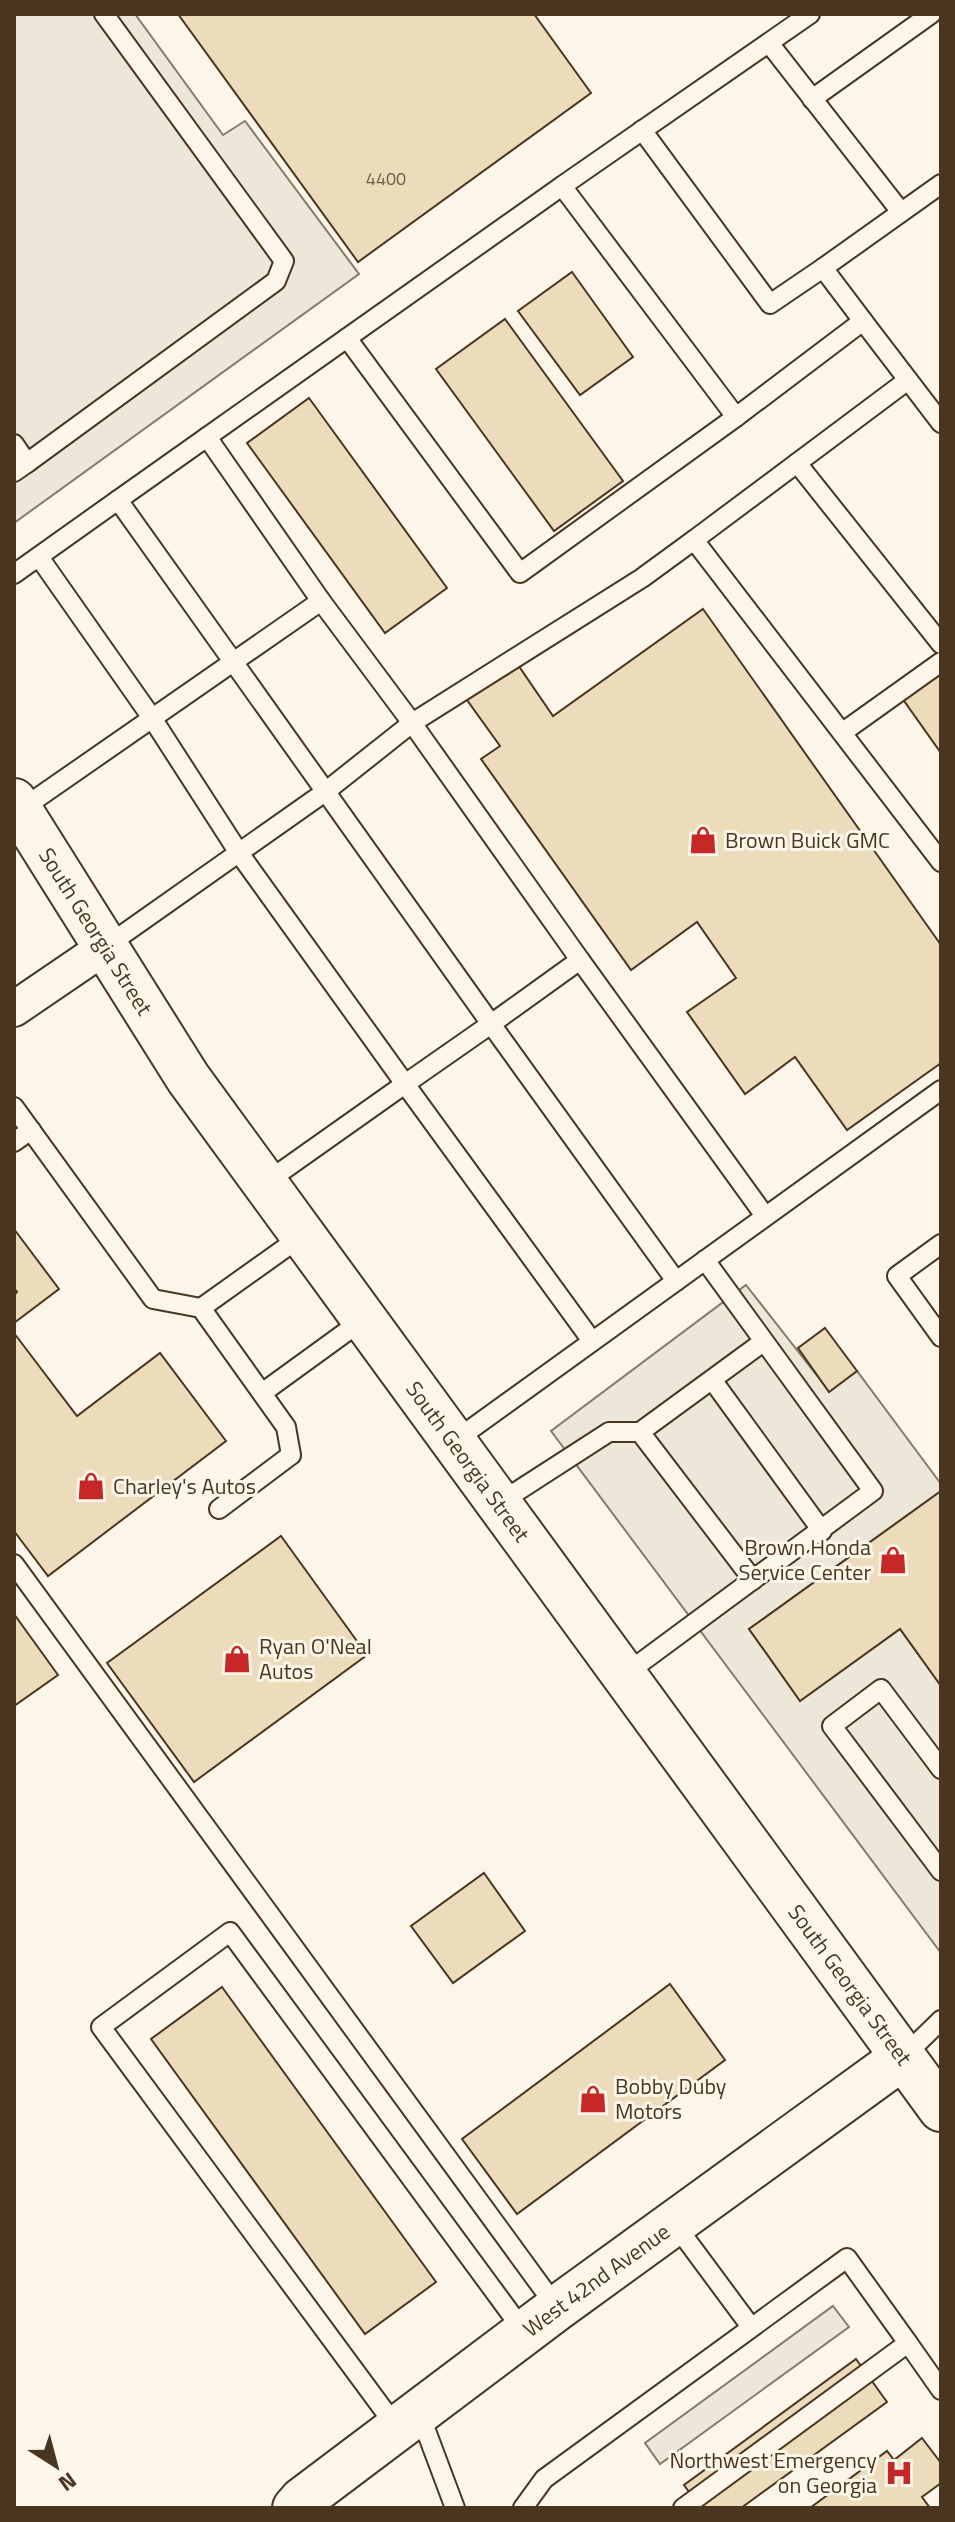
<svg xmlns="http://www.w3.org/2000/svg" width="955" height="2522" viewBox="0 0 955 2522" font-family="'Titillium Web',sans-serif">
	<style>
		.parking { fill: #ede7d9; stroke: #887966; stroke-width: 2 }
		.building { fill: #ecdcbc; stroke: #4a3520; stroke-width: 2 }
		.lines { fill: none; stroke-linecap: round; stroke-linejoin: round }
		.service-casing { stroke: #4a3520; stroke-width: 22 }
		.minor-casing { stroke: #4a3520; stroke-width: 38 }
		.tertiary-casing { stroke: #4a3520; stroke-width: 48 }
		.secondary-casing { stroke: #4a3520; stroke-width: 48 }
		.service { stroke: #fbf6e9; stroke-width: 18 }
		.minor { stroke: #fbf6e9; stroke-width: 34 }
		.tertiary { stroke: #fbf6e9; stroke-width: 44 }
		.secondary { stroke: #fbf6e9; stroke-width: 44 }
		.labels { text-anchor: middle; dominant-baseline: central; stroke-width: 6; stroke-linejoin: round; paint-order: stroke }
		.number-label { font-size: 18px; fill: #725f47 }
		.poi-label { font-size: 22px; fill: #4a3520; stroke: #fbf6e9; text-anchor: start }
		.street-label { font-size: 22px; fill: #4a3520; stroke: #fbf6e9 }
	</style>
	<rect width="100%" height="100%" fill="#fbf6e9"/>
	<!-- parking -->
	<g class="parking">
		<path d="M14,14H135L223,135L245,121L359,274L14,523Z"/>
		<path d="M746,1285L829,1391L857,1371L941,1484V1491L749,1629L800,1700L900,1629L941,1686V1953L551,1431Z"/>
		<path d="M833,2306L849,2327L660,2464L645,2443Z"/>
	</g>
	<!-- building -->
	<g class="building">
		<path d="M178,14H534L591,93L358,262Z"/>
		<path d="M572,272L633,357L580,395L518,311Z"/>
		<path d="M505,319L623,481L554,531L436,369Z"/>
		<path d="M309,398L447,588L385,633L247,443Z"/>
		<path d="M703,609L941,945V1063L847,1130L795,1057L745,1094L687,1012L736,978L697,922L631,970L481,759L500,746L467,700L518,665L553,716Z"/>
		<path d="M941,671V753L902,698Z"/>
		<path d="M14,1229L59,1289L14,1323V1295L17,1292L14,1288Z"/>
		<path d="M825,1328L857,1371L829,1392L798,1348Z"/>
		<path d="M14,1333L77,1416L160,1353L226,1441L48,1576L14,1531Z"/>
		<path d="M941,1491V1686L900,1629L800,1701L749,1629Z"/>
		<path d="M281,1536L367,1655L194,1782L107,1663Z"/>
		<path d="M14,1614L58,1675L14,1706Z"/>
		<path d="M484,1873L525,1931L453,1983L411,1926Z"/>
		<path d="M670,1984L725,2060L517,2214L462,2139Z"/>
		<path d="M222,1987L436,2282L365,2334L151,2039Z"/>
		<path d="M856,2359L887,2402L741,2508H701L684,2485Z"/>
		<path d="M922,2438L941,2463V2483L922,2497L930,2508H810L887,2451L894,2460Z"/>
	</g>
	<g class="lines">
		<defs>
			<g id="service">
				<path d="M769,43L901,212"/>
				<path d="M812,99L931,14"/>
				<path d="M642,130L770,304L823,268"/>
				<path d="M562,186L810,14"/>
				<path d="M863,321L823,268L941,184"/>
				<path d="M347,338L562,186L736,417"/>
				<path d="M908,380L694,540L941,862"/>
				<path d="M207,437L347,338L520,573L736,417L863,321L941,423"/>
				<path d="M14,444L27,463L14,472"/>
				<path d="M27,463L276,281L284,261L104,14"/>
				<path d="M797,463L941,644"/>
				<path d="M118,500L207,437L321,601L412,723L580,960"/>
				<path d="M14,574L118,500L491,1024L405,1084L239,853L152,718L39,557"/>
				<path d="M843,732L941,662"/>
				<path d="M20,810L321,601"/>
				<path d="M105,947L325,792L412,723L642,578L694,540"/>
				<path d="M14,1107L153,1299L201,1308L286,1427L291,1455L219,1509"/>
				<path d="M14,1142L31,1130"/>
				<path d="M265,1183L405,1084L592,1341"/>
				<path d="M941,1244L897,1276L941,1337"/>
				<path d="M676,1281L491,1024L580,960L765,1216"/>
				<path d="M201,1308L302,1236"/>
				<path d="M713,1381L822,1531"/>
				<path d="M262,1393L364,1319"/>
				<path d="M453,1442L941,1090"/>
				<path d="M499,1503L609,1432H640"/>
				<path d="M14,1564L557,2308"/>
				<path d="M753,1580L640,1432L763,1342"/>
				<path d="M624,1675L873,1491L705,1260"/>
				<path d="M941,1769L881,1689L832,1726L941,1871"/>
				<path d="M903,2057L941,2020"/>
				<path d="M674,2223L751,2327"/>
				<path d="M908,2343L941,2390"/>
				<path d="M419,2412L455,2508"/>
				<path d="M397,2428L101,2027L230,1932L525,2333"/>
				<path d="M523,2508L544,2479L847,2258L908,2343L683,2508"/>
			</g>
			<path id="minor" d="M14,1009L105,947"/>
			<g id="tertiary">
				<path id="s1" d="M295,2508L302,2500L557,2308L903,2057"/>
			</g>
			<g id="secondary">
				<path id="s2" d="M14,801L188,1078L941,2109"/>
			</g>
		</defs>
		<!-- service casing -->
		<use href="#service" class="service-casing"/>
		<!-- minor casing -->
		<use href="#minor" class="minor-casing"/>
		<!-- tertiary casing -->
		<use href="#tertiary" class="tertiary-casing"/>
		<!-- secondary casing -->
		<use href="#secondary" class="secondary-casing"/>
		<!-- service -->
		<use href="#service" class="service"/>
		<!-- minor -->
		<use href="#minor" class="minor"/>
		<!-- tertiary -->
		<use href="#tertiary" class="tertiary"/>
		<!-- secondary -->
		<use href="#secondary" class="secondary"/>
	</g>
	<!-- icons -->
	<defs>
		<symbol id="shop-bare" viewBox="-9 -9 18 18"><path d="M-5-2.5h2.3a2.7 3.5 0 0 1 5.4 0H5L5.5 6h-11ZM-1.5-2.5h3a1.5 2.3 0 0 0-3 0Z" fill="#c62828" stroke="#fbf6e9" stroke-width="2.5" paint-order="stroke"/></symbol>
		<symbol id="hospital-bare" viewBox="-9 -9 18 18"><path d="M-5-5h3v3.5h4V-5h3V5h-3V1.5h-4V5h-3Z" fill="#c62828" stroke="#fbf6e9" stroke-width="2.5" paint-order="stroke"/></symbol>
	</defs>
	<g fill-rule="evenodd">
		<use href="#shop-bare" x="683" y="820" width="40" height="40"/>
		<use href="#shop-bare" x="71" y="1466" width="40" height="40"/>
		<use href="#shop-bare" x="873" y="1540" width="40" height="40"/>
		<use href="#shop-bare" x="217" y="1639" width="40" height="40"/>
		<use href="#shop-bare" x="573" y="2079" width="40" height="40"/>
		<use href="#hospital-bare" x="879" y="2453" width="40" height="40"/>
	</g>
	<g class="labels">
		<!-- number labels -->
		<g class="number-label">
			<text x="386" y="178">4400</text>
		</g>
		<!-- poi labels -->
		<g class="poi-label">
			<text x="725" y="840">Brown Buick GMC</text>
			<text x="113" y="1486">Charley's Autos</text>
			<text x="871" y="1547" text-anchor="end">Brown Honda<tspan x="871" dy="25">Service Center</tspan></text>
			<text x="259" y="1646">Ryan O'Neal<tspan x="259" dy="25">Autos</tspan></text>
			<text x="615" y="2086">Bobby Duby<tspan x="615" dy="25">Motors</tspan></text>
			<text x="877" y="2460" text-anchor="end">Northwest Emergency<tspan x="877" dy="25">on Georgia</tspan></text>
		</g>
		<!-- street labels -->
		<g class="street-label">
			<text stroke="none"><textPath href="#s2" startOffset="154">South Georgia Street</textPath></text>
			<text stroke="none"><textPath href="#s2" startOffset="802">South Georgia Street</textPath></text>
			<text stroke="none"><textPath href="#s2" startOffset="1450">South Georgia Street</textPath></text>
			<text stroke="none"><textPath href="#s1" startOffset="378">West 42nd Avenue</textPath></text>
		</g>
	</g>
	<!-- border -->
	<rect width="955" height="2522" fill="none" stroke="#4a3520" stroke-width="32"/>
	<!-- north arrow -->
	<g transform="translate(56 2466) rotate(144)" stroke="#fbf6e9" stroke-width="6" paint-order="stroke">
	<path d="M0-6L14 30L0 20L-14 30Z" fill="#4a3520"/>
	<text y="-12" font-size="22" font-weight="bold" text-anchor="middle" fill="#4a3520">N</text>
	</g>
</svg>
